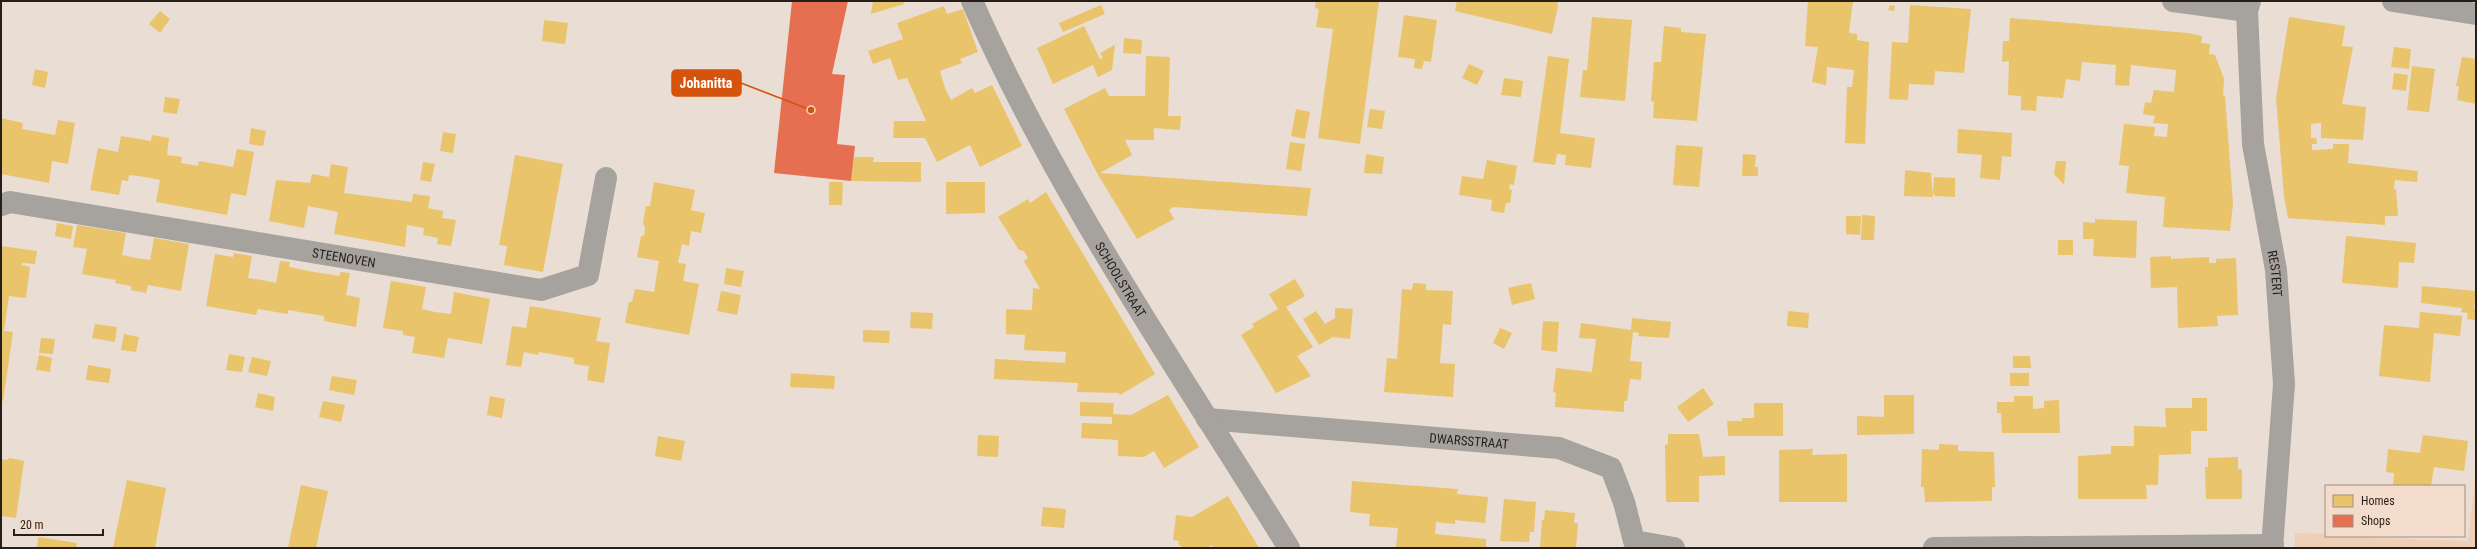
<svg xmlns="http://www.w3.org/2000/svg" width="2477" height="549" viewBox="0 0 2477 549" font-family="'Roboto Condensed',sans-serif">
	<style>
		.grass { fill: #efcfb6 }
		.homes { fill: #e9c46a }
		.shops { fill: #e76f51 }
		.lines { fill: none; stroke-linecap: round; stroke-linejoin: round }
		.minor { stroke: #a6a29e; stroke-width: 22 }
		.tertiary { stroke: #a6a29e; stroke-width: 22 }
		.labels { text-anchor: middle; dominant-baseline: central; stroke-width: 4; stroke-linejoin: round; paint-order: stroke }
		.street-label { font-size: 13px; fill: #261e18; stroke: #f3dccb }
		.leader { fill: none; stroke: #d5530d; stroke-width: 1.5 }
		.callout-dot { fill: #d5530d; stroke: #f3dccb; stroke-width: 1.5 }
		.callout { fill: #d5530d; stroke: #d5530d; stroke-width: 1.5 }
		.callout-label { font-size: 14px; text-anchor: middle; font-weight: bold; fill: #fff }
	</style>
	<rect width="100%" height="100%" fill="#eaddd4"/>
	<!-- grass -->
	<path class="grass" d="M2476,473V548H2295V533L2326,534V536L2468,541Z"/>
	<!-- homes -->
	<g class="homes">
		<path d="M873,1H903L904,4L871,14Z"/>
		<path d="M1316,1H1379L1360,144L1318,138L1333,29L1316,27L1319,9L1315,8Z"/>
		<path d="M1457,1H1557L1558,6L1552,34L1455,11Z"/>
		<path d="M1808,1H1853L1849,33L1857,34V40L1869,42L1865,144L1845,143L1847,87H1852L1854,70L1827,67L1826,85L1812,82L1818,47L1805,46Z"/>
		<path d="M1101,5L1105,14L1063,32L1059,23Z"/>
		<path d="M1890,5L1895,6L1894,11L1888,10Z"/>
		<path d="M1910,5L1971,9L1964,73L1935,71L1934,85L1909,84L1908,100L1889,99L1892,42L1908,43Z"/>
		<path d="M944,6L947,14L963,9L978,52L960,59L962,63L940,71L945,88L951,100L972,88L975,93L992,85L1022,146L980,167L970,145L937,162L925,138H893L894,121H926L907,78L898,80L890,58L873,64L868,51L903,39L897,23Z"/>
		<path d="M160,11L170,19L160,33L149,24Z"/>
		<path d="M1404,15L1437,20L1431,62L1424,61L1422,69L1414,68L1415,59L1398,57Z"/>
		<path d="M1592,17L1632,20L1625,101L1580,97L1583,70H1587Z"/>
		<path d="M2289,17L2345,26L2342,46L2353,47L2342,104L2366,107L2363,140L2321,138V123L2311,124V138H2316L2317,144H2312V150L2333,149V144H2349L2348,163L2418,171L2417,182L2395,180L2394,189H2396L2398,216H2385V225L2288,218L2284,196L2276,98Z"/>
		<path d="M2010,18L2188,33L2202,36L2201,43L2210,44L2209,54L2215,55L2224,79L2223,95L2225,96L2233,204L2230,231L2163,227L2165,197L2126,193L2129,166L2119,165L2124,124L2155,127L2154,136L2167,137L2168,124L2153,123L2155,116L2143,114L2145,102L2151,103L2154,90L2174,92L2176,70L2131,65L2129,86L2115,85L2116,65L2082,62L2080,81L2066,79L2063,98L2037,96L2036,111L2021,110V96L2008,95L2009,61L2002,62L2003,41H2009Z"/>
		<path d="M544,20L568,23L565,44L542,41Z"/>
		<path d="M1084,26L1100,59L1103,58L1100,53L1115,45L1112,70L1098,77L1093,65L1053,84L1037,48Z"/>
		<path d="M1664,26L1681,28V32L1706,34L1697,121L1653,118L1654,102L1651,101L1654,62H1661Z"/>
		<path d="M1124,38L1142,40L1141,54L1123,53Z"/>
		<path d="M2394,47L2411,49L2409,69L2391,67Z"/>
		<path d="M1146,56L1170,57L1168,116H1181L1180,130L1154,128V140H1125L1132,155L1100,173L1311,188L1307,216L1173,207L1169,210L1174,219L1137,239L1097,173L1064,109L1105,88L1109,96H1145Z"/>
		<path d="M1548,56L1569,59L1560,133L1595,138L1591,168L1565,165L1566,155L1557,154L1555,165L1533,162Z"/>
		<path d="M2462,57L2476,59V104L2457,100L2459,87L2456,86Z"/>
		<path d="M1469,64L1484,71L1477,85L1462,78Z"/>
		<path d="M2412,66L2435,69L2429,112L2407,110Z"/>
		<path d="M35,69L48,72L45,88L32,85Z"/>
		<path d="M2394,73L2408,75L2406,91L2392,89Z"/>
		<path d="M1504,78L1523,81L1521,97L1501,95Z"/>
		<path d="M165,97L180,99L177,114L163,112Z"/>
		<path d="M1296,109L1310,112L1305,139L1291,136Z"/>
		<path d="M1370,109L1385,111L1382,129L1367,127Z"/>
		<path d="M1,118L23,123L22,129L55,135L58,120L75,123L68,164L52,161L49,183L1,174Z"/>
		<path d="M251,128L266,131L263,146L249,144Z"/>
		<path d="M1958,129L2012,133L2011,157L2002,156L2000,180L1980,178L1982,155L1957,153Z"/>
		<path d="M443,132L456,134L453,153L440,151Z"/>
		<path d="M152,135L169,138L167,155L182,157L181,163L198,166L199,161L233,167L237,149L254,152L246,196L231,193L227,215L156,202L160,180L145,177L129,175L128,181L122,180L119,195L90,190L98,148L118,152L121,136L151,141Z"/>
		<path d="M1290,142L1305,144L1301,171L1286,169Z"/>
		<path d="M1676,145L1703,147L1699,187L1673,185Z"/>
		<path d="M1366,154L1384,157L1382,174L1364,173Z"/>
		<path d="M1743,154L1756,155L1755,167H1758V176H1742Z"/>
		<path d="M515,155L563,164L543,272L504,265L507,246L499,245Z"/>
		<path d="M854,157H874L873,162H921V182L851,181Z"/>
		<path d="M1487,160L1517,166L1514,185L1510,184L1509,189L1512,190L1510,203H1506L1504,213L1491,211L1492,200L1459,195L1462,176L1483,179Z"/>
		<path d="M2056,161H2066L2064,185L2054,174Z"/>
		<path d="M423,162L435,164L431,182L420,180Z"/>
		<path d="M331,164L348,167L344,193L412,202L413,194L430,196L428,208L443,211L442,218L456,220L451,246L437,244L438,238L423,235L424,228L407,225L405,247L334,234L338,212L308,206L304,228L269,221L276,180L310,183L312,174L329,177Z"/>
		<path d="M1905,170L1931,173L1933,197L1904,196Z"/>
		<path d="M1934,177L1955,178V197L1935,196L1933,193Z"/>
		<path d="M654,182L695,190L691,210L705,213L701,233L691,231L689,246L682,244L678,263L686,264L683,281L699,284L689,335L625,323L629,302H632L635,289L654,292L659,261L637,257L641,236H644L645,228L643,222L646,206H650Z"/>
		<path d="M829,182H843L842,205H829Z"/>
		<path d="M946,182H985V213L946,214Z"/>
		<path d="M1046,192L1155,374L1120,395L1118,393L1077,392L1078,383L994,379L995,359L1065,363L1066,352L1024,350L1025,335L1006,334V309L1032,310L1033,288L1040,289L1024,261L1028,258L1024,251L1019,250L998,217L1028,199L1030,203Z"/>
		<path d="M1862,215L1875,216L1874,240H1861Z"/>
		<path d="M1846,216H1861L1860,235L1846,234Z"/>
		<path d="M2095,219L2137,221L2136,258L2093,256L2094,239H2083V222L2095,223Z"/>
		<path d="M57,223L73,226L71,239L55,236Z"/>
		<path d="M77,225L126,233L122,255L136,258L150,260L154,238L189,244L181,291L148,285L146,293L131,290V286L115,283L116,280L82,274L87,249L73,247Z"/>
		<path d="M2346,236L2416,243L2414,263L2399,262L2398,288L2342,283Z"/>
		<rect x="2058" y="240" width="15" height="15"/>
		<path d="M1,246L37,251L35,264L22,263L21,265L30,267L26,298L9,296L4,331L13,332L3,401H1Z"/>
		<path d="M234,253L252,256L248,278L262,280L276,283L280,261L290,262L289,267L314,272L340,276V272L350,273L346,295L360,298L356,327L324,321V316L288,310V314L258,309L256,315L206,306L215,254L233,257Z"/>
		<path d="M2171,256V259L2209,257V263H2216V259L2236,258L2238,315L2217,316L2218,326L2178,328L2177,287L2151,288L2150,257Z"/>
		<path d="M726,268L744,271L741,287L724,284Z"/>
		<path d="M1295,279L1305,296L1286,307L1313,347L1297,356L1311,376L1276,393L1241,335L1254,327L1252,324L1278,309L1269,294Z"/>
		<path d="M391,281L426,287L422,309L435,312L451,314L454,292L490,299L482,344L448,338L444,358L412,353L415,337L403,335V331L383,328Z"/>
		<path d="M1413,283L1426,284V290L1453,291L1451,325L1443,324L1440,363L1455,364L1453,397L1384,392L1387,358L1397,359L1402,289L1412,290Z"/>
		<path d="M1531,283L1535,299L1512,305L1508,288Z"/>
		<path d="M2422,286L2476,291L2474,309H2476V320L2467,319L2468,313L2461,312L2462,308L2421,303Z"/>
		<path d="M721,291L741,295L737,315L717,311Z"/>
		<path d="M530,306L601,318L596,341L610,343L604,383L587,380L589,366L574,364V358L539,352L538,355L524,352L521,367L506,365L512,326L526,328Z"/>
		<path d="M1335,308L1353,309L1350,339L1333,337L1319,345L1303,319L1316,311L1325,324L1335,318Z"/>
		<path d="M1788,311L1809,313L1808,328L1787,326Z"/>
		<path d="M911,312L933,313L932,329L910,328Z"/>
		<path d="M2420,312L2462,316L2460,336L2434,333L2430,382L2379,376L2384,325L2419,328Z"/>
		<path d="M1632,318L1671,322L1669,338L1638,336L1639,333L1633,332L1630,361L1642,362L1641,380L1630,379L1627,401H1624V412L1555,407L1556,393L1553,392L1556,368L1592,372L1596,339L1579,338L1581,323L1631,330Z"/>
		<path d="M1543,321L1559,322L1557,352L1541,350Z"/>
		<path d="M95,324L117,327L115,342L92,338Z"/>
		<path d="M1500,328L1512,333L1504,349L1493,343Z"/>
		<path d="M863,330L890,331L889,343L863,342Z"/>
		<path d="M124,334L139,337L136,352L121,350Z"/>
		<path d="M41,338L55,339L53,354L39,353Z"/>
		<path d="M229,354L245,357L242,372L226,370Z"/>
		<path d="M39,355L52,358L50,372L36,370Z"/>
		<path d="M2013,356H2030L2031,368H2013Z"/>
		<path d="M252,357L271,361L267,376L248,372Z"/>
		<path d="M88,365L111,369L109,383L86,380Z"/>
		<path d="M791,373L835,376L834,389L790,387Z"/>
		<rect x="2010" y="373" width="19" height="13"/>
		<path d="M332,376L357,380L354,395L329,390Z"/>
		<path d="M1703,388L1714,404L1688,422L1677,407Z"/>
		<path d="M258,393L275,397L273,411L255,407Z"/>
		<path d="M1168,395L1199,447L1164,468L1154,451L1144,457L1118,456V440L1081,438L1082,423L1112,424V417L1080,416V402L1114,403L1113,414L1131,415Z"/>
		<path d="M1884,395H1914V434L1857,435V416L1884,417Z"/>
		<path d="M490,396L505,399L502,418L487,415Z"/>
		<path d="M2014,396H2033V409L2044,408V401L2059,400L2060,433H2002L2001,413H1997V402H2014Z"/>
		<path d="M2192,398H2207V431H2191V454L2159,455L2158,485H2146L2147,499H2078V456L2111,454V446H2134V426L2166,427L2165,408H2192Z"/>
		<path d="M323,401L345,405L341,422L319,417Z"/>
		<path d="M1754,403H1783V436H1728L1727,421H1742V418H1754Z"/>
		<path d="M1668,434H1699L1703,457L1725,456V475L1699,476V502H1666L1665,445L1668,444Z"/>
		<path d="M978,435L999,436L998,457L977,456Z"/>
		<path d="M2423,435L2468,441L2464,471L2434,467L2431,486H2393L2394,473L2386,472L2388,449L2420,453Z"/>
		<path d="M658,436L685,441L681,461L655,456Z"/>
		<path d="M1939,444L1958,445V451L1994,452L1995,487H1992V501L1925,502L1924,487H1921L1922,449L1939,450Z"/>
		<path d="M1813,449L1812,455L1847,454V502H1779V450Z"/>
		<path d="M2238,457V469H2242V499H2206L2205,467H2208V458Z"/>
		<path d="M10,458L24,461L16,518L1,516V459L6,460Z"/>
		<path d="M127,480L166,488L155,548H113Z"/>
		<path d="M1352,481L1458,489L1457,494L1488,497L1485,523L1455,520V524L1436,522L1435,534L1486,539V548H1396L1398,528L1369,526L1370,514L1350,512Z"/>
		<path d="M301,485L328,491L316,548H288Z"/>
		<path d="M1228,496L1259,548H1213L1212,545L1207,548H1184L1178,544L1179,541L1173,540L1176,515L1192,517Z"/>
		<path d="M1504,499L1536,502L1534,532H1530L1529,542L1500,541Z"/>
		<path d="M1043,507L1066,509L1064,528L1041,526Z"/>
		<path d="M1545,510L1575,513L1574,523H1578L1576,548H1540L1542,520H1544Z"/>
		<path d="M38,537L77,543L76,548H37Z"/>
	</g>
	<!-- shops -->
	<path class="shops" d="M792,1H848L832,74L845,75L837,144L855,146L851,181L774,173Z"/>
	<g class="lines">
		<!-- minor -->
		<g class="minor">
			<path d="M2173,1L2247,11"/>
			<path id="s1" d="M2250,1L2247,11L2253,144L2276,270L2284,384L2272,548"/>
			<path d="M2393,1L2476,14"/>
			<path id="s2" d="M1,205L10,202L541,290L588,275L606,178"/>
			<path id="s3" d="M1207,419L1559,448L1611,468L1624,502L1634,541L1674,548"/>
			<path d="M1934,548L2273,545"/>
		</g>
		<!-- tertiary -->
		<path class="tertiary" id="s4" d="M972,1C1057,194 1178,369 1289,548"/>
	</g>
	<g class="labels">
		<!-- street labels -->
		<g class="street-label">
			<text stroke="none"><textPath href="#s2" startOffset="348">STEENOVEN</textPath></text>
			<text stroke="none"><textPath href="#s1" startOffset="275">RESTERT</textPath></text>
			<text stroke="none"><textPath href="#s4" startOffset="316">SCHOOLSTRAAT</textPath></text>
			<text stroke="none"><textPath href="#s3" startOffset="263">DWARSSTRAAT</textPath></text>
		</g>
	</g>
	<!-- callouts -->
	<path class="leader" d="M811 110L741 83"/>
	<circle class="callout-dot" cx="811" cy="110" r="4"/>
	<rect class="callout" x="672" y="70" width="69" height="26" rx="4"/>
	<g class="callout-label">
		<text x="706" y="88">Johanitta</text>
	</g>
	<!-- border -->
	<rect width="2477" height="549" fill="none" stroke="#261e18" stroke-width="4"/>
	<!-- legend -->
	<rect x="2325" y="485" width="140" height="52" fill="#f3dccb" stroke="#a19083"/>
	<rect x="2333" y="495" width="20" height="12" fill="#e9c46a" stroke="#a19083"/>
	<text x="2361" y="505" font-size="12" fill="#261e18">Homes</text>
	<rect x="2333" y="515" width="20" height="12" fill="#e76f51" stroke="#a19083"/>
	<text x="2361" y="525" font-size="12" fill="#261e18">Shops</text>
	<!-- scale -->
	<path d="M14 529v6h89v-6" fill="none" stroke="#261e18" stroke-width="2"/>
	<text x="20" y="529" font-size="12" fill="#261e18" stroke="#f3dccb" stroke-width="3" paint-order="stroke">20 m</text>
</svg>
